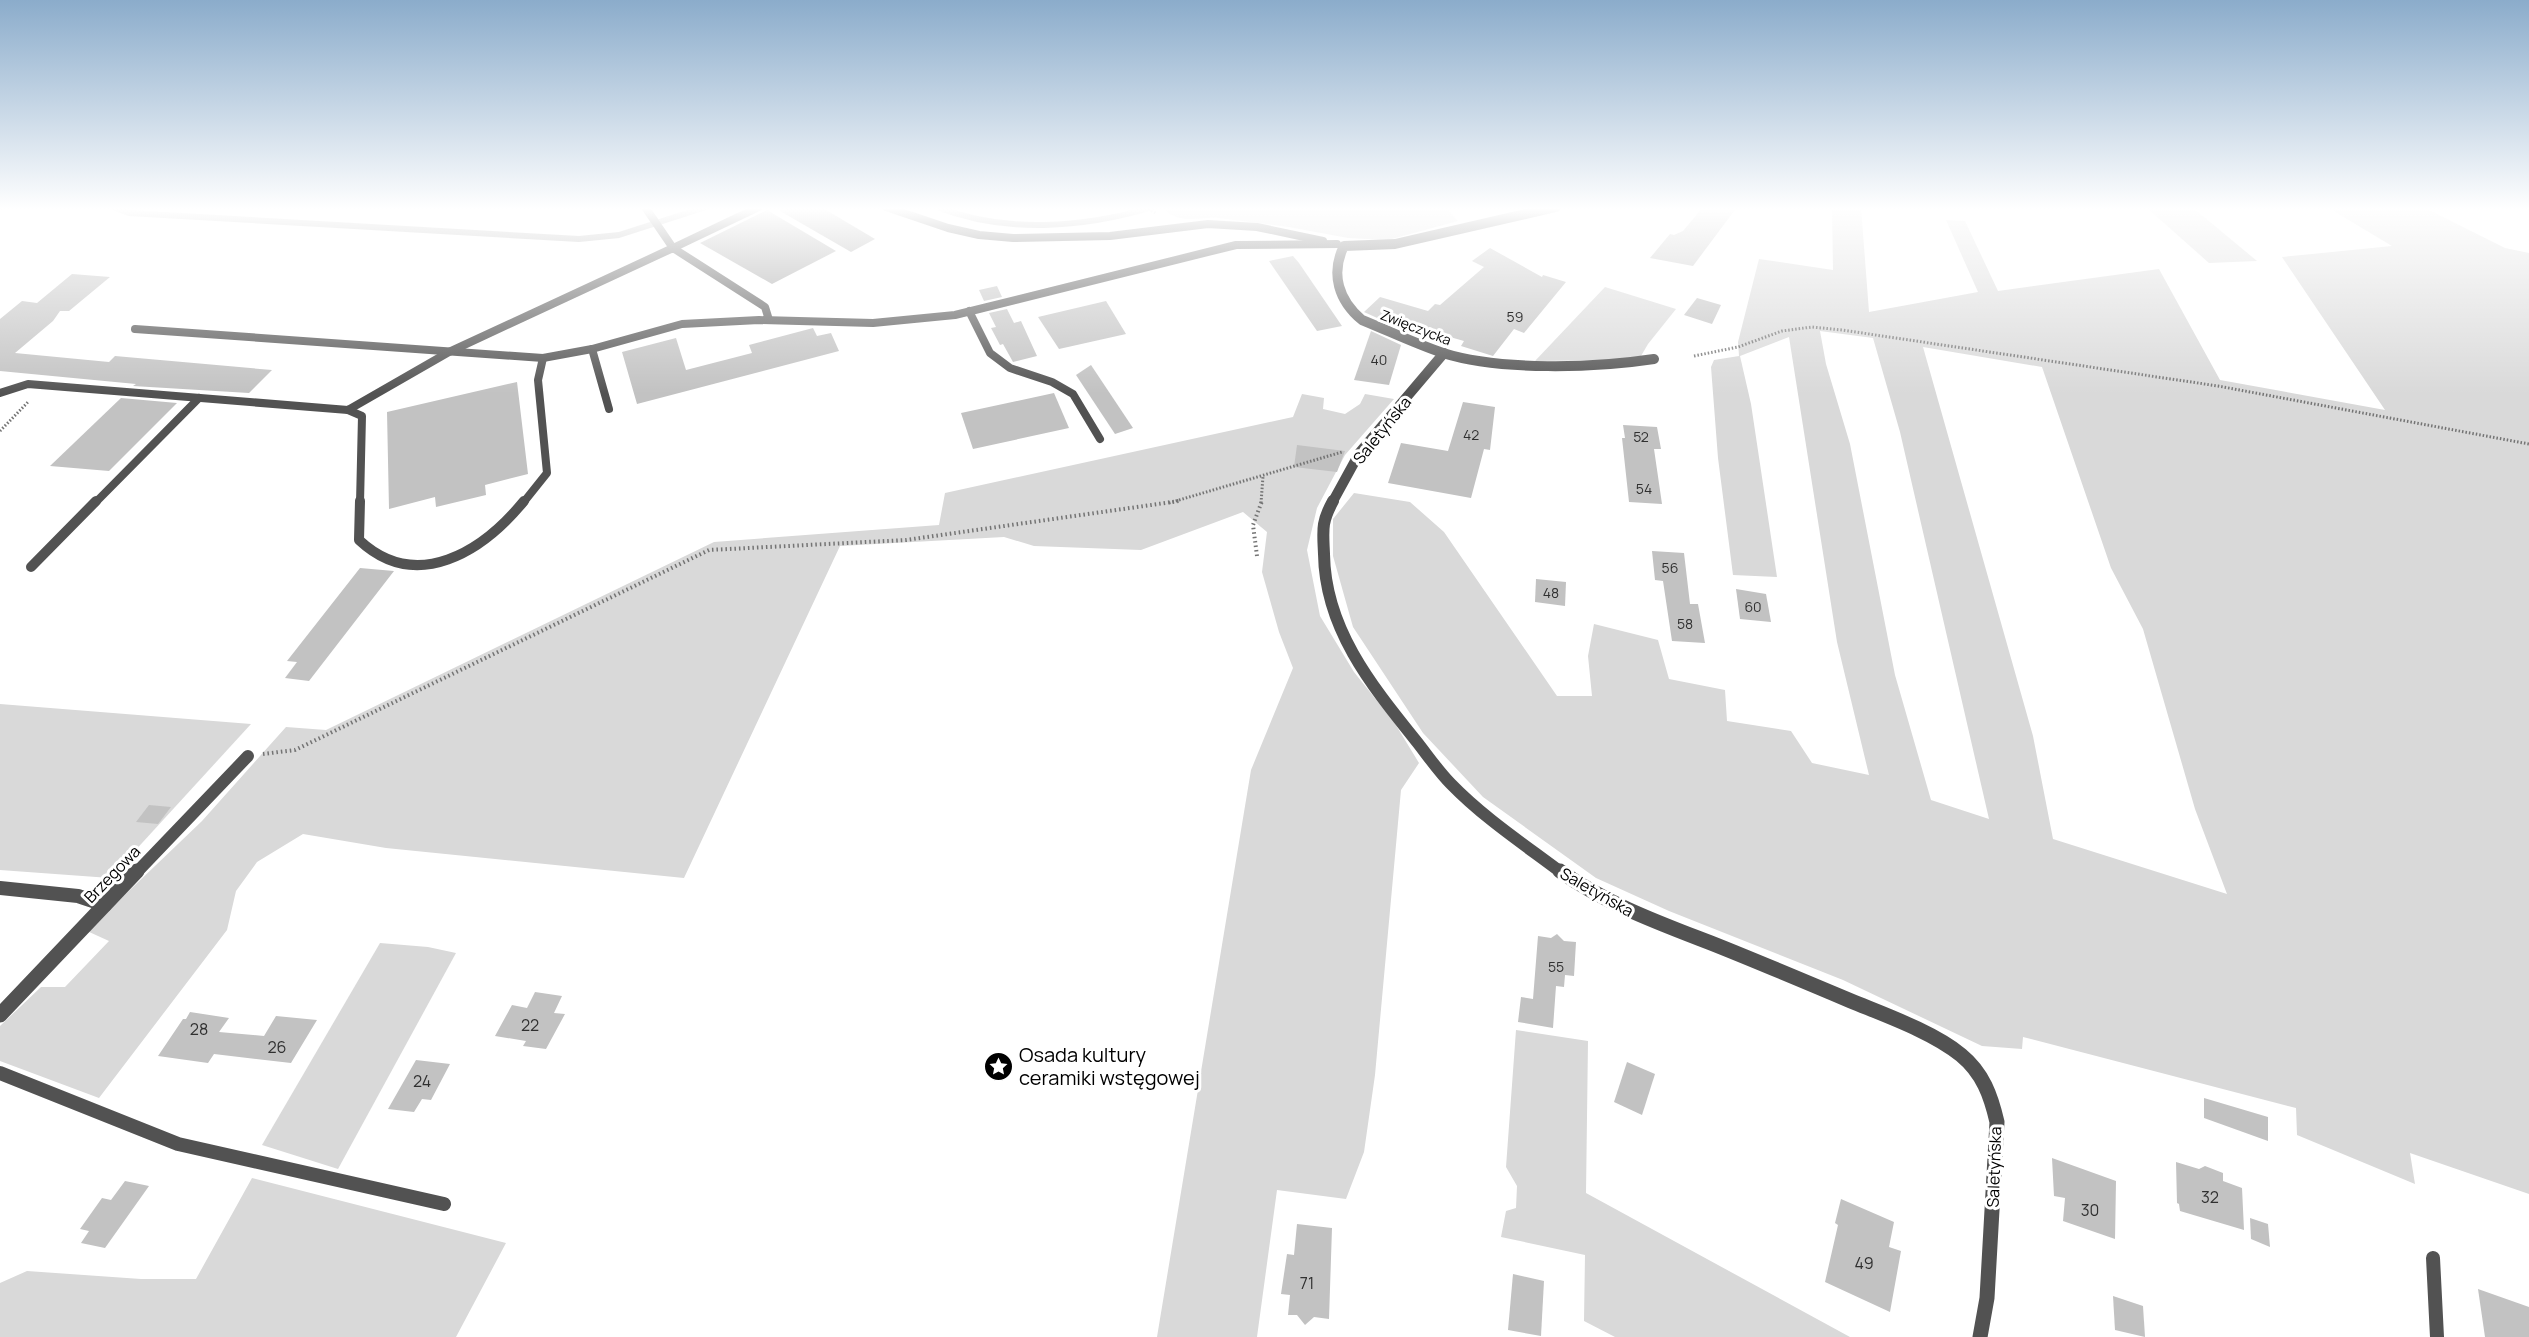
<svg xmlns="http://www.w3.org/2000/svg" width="2529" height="1337" viewBox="0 0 2529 1337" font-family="Manrope,sans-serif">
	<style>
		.green { fill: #d9d9d9; fill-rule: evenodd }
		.water { fill: #a0a0a0 }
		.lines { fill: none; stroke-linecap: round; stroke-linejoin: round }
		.stream { stroke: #a0a0a0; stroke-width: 6 }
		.building { fill: #c2c2c2 }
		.path-far1 { stroke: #747474; stroke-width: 3; stroke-dasharray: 1.5 2; stroke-linecap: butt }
		.path { stroke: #747474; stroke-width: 4; stroke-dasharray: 1.5 3; stroke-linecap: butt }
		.lane-far2 { stroke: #525252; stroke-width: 8 }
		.lane-far1 { stroke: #525252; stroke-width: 10 }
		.lane { stroke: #525252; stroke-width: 14 }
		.street-far2 { stroke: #525252; stroke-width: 10 }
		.street-far1 { stroke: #525252; stroke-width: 12 }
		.street { stroke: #525252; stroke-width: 15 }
		.labels { text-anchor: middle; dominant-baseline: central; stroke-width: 6; stroke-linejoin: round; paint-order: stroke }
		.number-label { font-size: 14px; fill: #303030 }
		.far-street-label { font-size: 14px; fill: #000; stroke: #fff }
		.street-label { font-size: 16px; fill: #000; stroke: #fff }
		.near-number-label { font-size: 16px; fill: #303030 }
		.near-poi-label { font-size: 20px; fill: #000; stroke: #fff; text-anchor: start }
	</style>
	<rect width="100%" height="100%" fill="#fff"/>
	<!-- green -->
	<g class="green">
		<path d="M1163,207H1445L1458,221L1388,240L1348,238L1289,227L1219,218C1194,216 1185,226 1161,208Z"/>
		<path d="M1832,207H1861L1869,312L1978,292L1946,220L1965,221L1998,291L2159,269L2220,380L2385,410L2282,257L2392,246L2327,207H2423L2505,248L2529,253V1194L2410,1153L2415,1184L2297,1135L2296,1108L2023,1037L2022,1049L1982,1046L1843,980L1669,911L1596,878L1483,797L1423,733L1353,627L1333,556V519L1354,493L1410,502L1444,532L1557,696H1592L1588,656L1594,624L1658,640L1669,679L1725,690L1727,721L1791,731L1812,763L1869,775L1837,642L1789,337L1740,356L1751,404L1777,577L1733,575L1718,458L1711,367L1714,360L1739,356L1738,342L1759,259L1833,270ZM1820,331L1873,338L1900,432L1989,819L1931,800L1895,675L1850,444L1826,364ZM1923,347L2042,367L2111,568L2143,629L2195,809L2227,894L2053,839L2033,736Z"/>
		<path d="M2146,207H2192L2257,261L2209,263Z"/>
		<path d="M1605,287L1676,309L1648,344L1641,356L1617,360L1535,361Z"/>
		<path d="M1302,394L1324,398L1323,409L1345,414L1360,404L1365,394L1394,399L1345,455L1317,508L1307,550L1320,616L1354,672L1394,722L1419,763L1401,790L1375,1075L1364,1152L1346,1199L1277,1190L1257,1337H1157L1251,770L1293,668L1279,632L1262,572L1267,532L1243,512L1141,550L1034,546L1004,537L840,546L684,878L386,848L303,834L257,862L236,891L227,930L99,1098L0,1061V1026L41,987H65L109,941L87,931L202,821L286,727L326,730L714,542L939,525L945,493L1293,417Z"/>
		<path d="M0,704L251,724L110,878L0,870Z"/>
		<path d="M380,943L428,947L456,953L338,1169L262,1145Z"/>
		<path d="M1516,1030L1588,1041L1586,1193L1850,1337H1615L1584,1321L1585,1255L1501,1237L1506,1211L1516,1208L1517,1186L1506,1167Z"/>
		<path d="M252,1178L506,1243L456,1337H0V1283L27,1271L141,1279H196Z"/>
	</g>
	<!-- water -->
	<g class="water">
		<path d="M789,207H821L875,239L851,252L780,211Z"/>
		<path d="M767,210L836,251L772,284L700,243Z"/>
	</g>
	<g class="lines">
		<!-- stream -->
		<g class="stream">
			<path d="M113,207L129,213L579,239L619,235L706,207"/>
			<path d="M937,207C1006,234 1083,228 1153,207"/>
		</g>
	</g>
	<!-- building -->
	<g class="building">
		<path d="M1703,207H1737L1693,266L1650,258L1670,234L1674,235L1683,231Z"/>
		<path d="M1490,248L1542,277L1543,275L1566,282L1524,333L1514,329L1493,356L1461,346L1464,341L1408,325L1406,331L1364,312L1380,297L1428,311L1435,304L1440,305L1484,267L1472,261Z"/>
		<path d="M1293,256L1299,263L1342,326L1317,331L1269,261Z"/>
		<path d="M72,274L110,277L69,311H60L53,321L15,353L109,362L115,356L272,370L249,393L133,386L136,384L0,371V319L22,301L37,303Z"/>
		<path d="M997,286L1002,297L984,301L979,290Z"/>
		<path d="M1697,298L1721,305L1712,324L1684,315Z"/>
		<path d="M1106,301L1126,334L1059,349L1038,317Z"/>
		<path d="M1007,309L1014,323L1021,321L1037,356L1013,362L1003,344L1000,345L991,328L996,327L989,313Z"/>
		<path d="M813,328L817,336L831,333L839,351L637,404L622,352L676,338L686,370L752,353L749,345Z"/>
		<path d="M1371,331L1401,345L1389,385L1354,380Z"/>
		<path d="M1091,365L1133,428L1115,434L1076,375Z"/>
		<path d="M517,382L528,474L485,485L486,495L436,507L435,497L389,509L387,412Z"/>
		<path d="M1054,393L1069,428L973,449L961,413Z"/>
		<path d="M121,398L177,403L109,471L50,466Z"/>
		<path d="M1463,402L1495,407L1490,450L1484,449L1471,498L1388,483L1401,443L1448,451Z"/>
		<path d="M1623,425L1657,427L1661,449H1654L1662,504L1629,502L1622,438H1625Z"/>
		<path d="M1297,445L1345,451L1337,472L1294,467Z"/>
		<path d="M1652,551L1684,553L1690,604H1698L1705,643L1672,641L1663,581L1655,580Z"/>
		<path d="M360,568L394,571L309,681L285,678L297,662L287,661Z"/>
		<path d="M1536,579L1566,582L1565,606L1535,602Z"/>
		<path d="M1736,589L1766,594L1771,622L1740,619Z"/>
		<path d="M149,805L171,807L158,824L136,822Z"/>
		<path d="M1557,934L1564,941L1576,942L1574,976L1565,975L1564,987L1556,986L1553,1028L1518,1022L1521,997L1533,999L1538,936L1551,938Z"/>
		<path d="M535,992L562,996L554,1013L565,1014L546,1049L523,1046L526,1041L495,1036L512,1005L527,1008Z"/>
		<path d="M190,1012L229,1018L219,1032L264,1036L276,1016L317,1020L291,1063L214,1054L208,1063L158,1056L183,1019H186Z"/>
		<path d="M416,1060L450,1064L431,1100L422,1099L414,1112L388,1109Z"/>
		<path d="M1627,1062L1655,1074L1642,1115L1614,1102Z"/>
		<path d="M2204,1098L2268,1117V1141L2204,1118Z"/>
		<path d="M2052,1158L2116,1181L2115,1239L2063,1221L2065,1198L2054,1196Z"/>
		<path d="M2176,1162L2199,1169L2205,1166L2223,1173V1181L2242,1188L2244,1230L2180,1211L2179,1204L2177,1203Z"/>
		<path d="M125,1181L149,1186L105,1248L81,1243L89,1231L80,1229L102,1198L111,1200Z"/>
		<path d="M1841,1199L1894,1222L1889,1247L1901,1251L1890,1312L1825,1282L1838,1225L1835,1223Z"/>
		<path d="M2250,1218L2268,1224L2270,1247L2251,1239Z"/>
		<path d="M1297,1224L1332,1228L1329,1319L1314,1317L1305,1325L1297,1315H1288L1290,1295L1281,1294L1287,1254L1294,1255Z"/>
		<path d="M1513,1274L1544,1281L1541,1336L1508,1330Z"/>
		<path d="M2478,1289L2529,1307V1337H2485Z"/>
		<path d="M2113,1296L2143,1306L2145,1337L2115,1330Z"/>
	</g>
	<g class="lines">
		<!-- path-far1 -->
		<g class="path-far1">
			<path d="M1145,207L1156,213"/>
			<path d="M0,209L4,207"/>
			<path d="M1694,356L1738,347L1782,331L1812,327L1842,330L2218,386L2529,444"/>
			<path d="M0,431L29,401"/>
			<path d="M1169,503L1342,452"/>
			<path d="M1261,503L1263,476"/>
		</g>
		<!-- path -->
		<g class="path">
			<path d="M1257,556L1253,525L1262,501"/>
			<path d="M263,754L295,750L709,550L906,540L1179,501"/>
		</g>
		<!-- lane-far2 -->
		<g class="lane-far2">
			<path d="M645,207L673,248L759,207"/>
			<path d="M886,207L948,228L979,235L1013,238L1110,236L1208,224L1257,227L1323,241"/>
			<path d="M969,311L990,353L1010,368L1052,382L1073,394L1100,439"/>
			<path d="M135,329L543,358L592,349L682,324L759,320L873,323L955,315L1236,245L1337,244"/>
			<path d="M592,349L609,409"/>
			<path d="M0,393L28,384L348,410L449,352L673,248L765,307L769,320"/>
			<path d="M348,410L362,416L360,503"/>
			<path d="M95,503L199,398"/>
			<path d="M523,503L547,473L538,380L543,358"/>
		</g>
		<!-- lane-far1 -->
		<g class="lane-far1">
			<path d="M360,501L359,540C417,594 483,551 524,501"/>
			<path d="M31,567L96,501"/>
		</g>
		<!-- lane -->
		<g class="lane">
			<path d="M0,888L78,896L105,905"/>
			<path d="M0,1073L178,1144L444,1204"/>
			<path d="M2433,1258L2437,1337"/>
		</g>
		<!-- street-far2 -->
		<g class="street-far2">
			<path d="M1556,207L1395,244L1344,246C1330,274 1339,301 1362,320C1389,331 1416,344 1443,353C1500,371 1595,368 1654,359"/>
			<path d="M1332,503L1360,452L1444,353"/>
		</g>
		<!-- street-far1 -->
		<g class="street-far1">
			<path d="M1333,501C1321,523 1323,530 1324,554C1325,629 1372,686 1417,742C1428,756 1439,772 1451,784C1484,818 1525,845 1562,873"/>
			<path d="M136,873L248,756"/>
		</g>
		<!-- street -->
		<g class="street">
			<path d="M1560,871C1608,905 1662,924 1716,945C1761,963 1806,982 1851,1001C1885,1015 1933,1032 1961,1055C1983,1073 1991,1096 1997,1122L1987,1298L1980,1337"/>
			<path d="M0,1015L137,871"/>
		</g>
	</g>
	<!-- sky -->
	<linearGradient id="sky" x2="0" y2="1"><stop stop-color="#8baccb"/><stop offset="0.53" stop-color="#fff"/><stop offset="1" stop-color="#fff" stop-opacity="0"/></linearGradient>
	<rect width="2529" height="394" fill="url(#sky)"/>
	<!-- icons -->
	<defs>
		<symbol id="sight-disc" viewBox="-11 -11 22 22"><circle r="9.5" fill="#000" stroke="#fff"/><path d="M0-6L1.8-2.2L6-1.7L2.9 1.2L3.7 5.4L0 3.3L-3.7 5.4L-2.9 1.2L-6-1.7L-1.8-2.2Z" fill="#fff"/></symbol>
	</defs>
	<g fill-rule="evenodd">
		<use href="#sight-disc" x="982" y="1050" width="33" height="33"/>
	</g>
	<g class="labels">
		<!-- number labels -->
		<g class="number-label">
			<text x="1515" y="316">59</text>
			<text x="1379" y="359">40</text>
			<text x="1471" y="434">42</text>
			<text x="1641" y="436">52</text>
			<text x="1644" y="488">54</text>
			<text x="1670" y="567">56</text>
			<text x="1551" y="592">48</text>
			<text x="1753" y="606">60</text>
			<text x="1685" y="623">58</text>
			<text x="1556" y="966">55</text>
		</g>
		<!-- far-street labels -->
		<g class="far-street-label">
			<text transform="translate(1416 327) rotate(21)">Zwięczycka</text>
		</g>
		<!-- street labels -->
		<g class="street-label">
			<text transform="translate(1382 430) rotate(-51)">Saletyńska</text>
			<text transform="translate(112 874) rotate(-46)">Brzegowa</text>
			<text transform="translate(1597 892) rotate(30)">Saletyńska</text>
			<text transform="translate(1994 1167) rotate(-88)">Saletyńska</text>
		</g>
		<!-- near-number labels -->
		<g class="near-number-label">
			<text x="530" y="1025">22</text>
			<text x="199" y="1029">28</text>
			<text x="277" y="1047">26</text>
			<text x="422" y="1081">24</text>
			<text x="2210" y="1197">32</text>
			<text x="2090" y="1210">30</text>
			<text x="1864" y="1263">49</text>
			<text x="1307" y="1283">71</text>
		</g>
		<!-- near-poi labels -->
		<g class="near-poi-label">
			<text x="1019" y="1054">Osada kultury<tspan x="1019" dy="23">ceramiki wstęgowej</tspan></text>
		</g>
	</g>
</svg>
